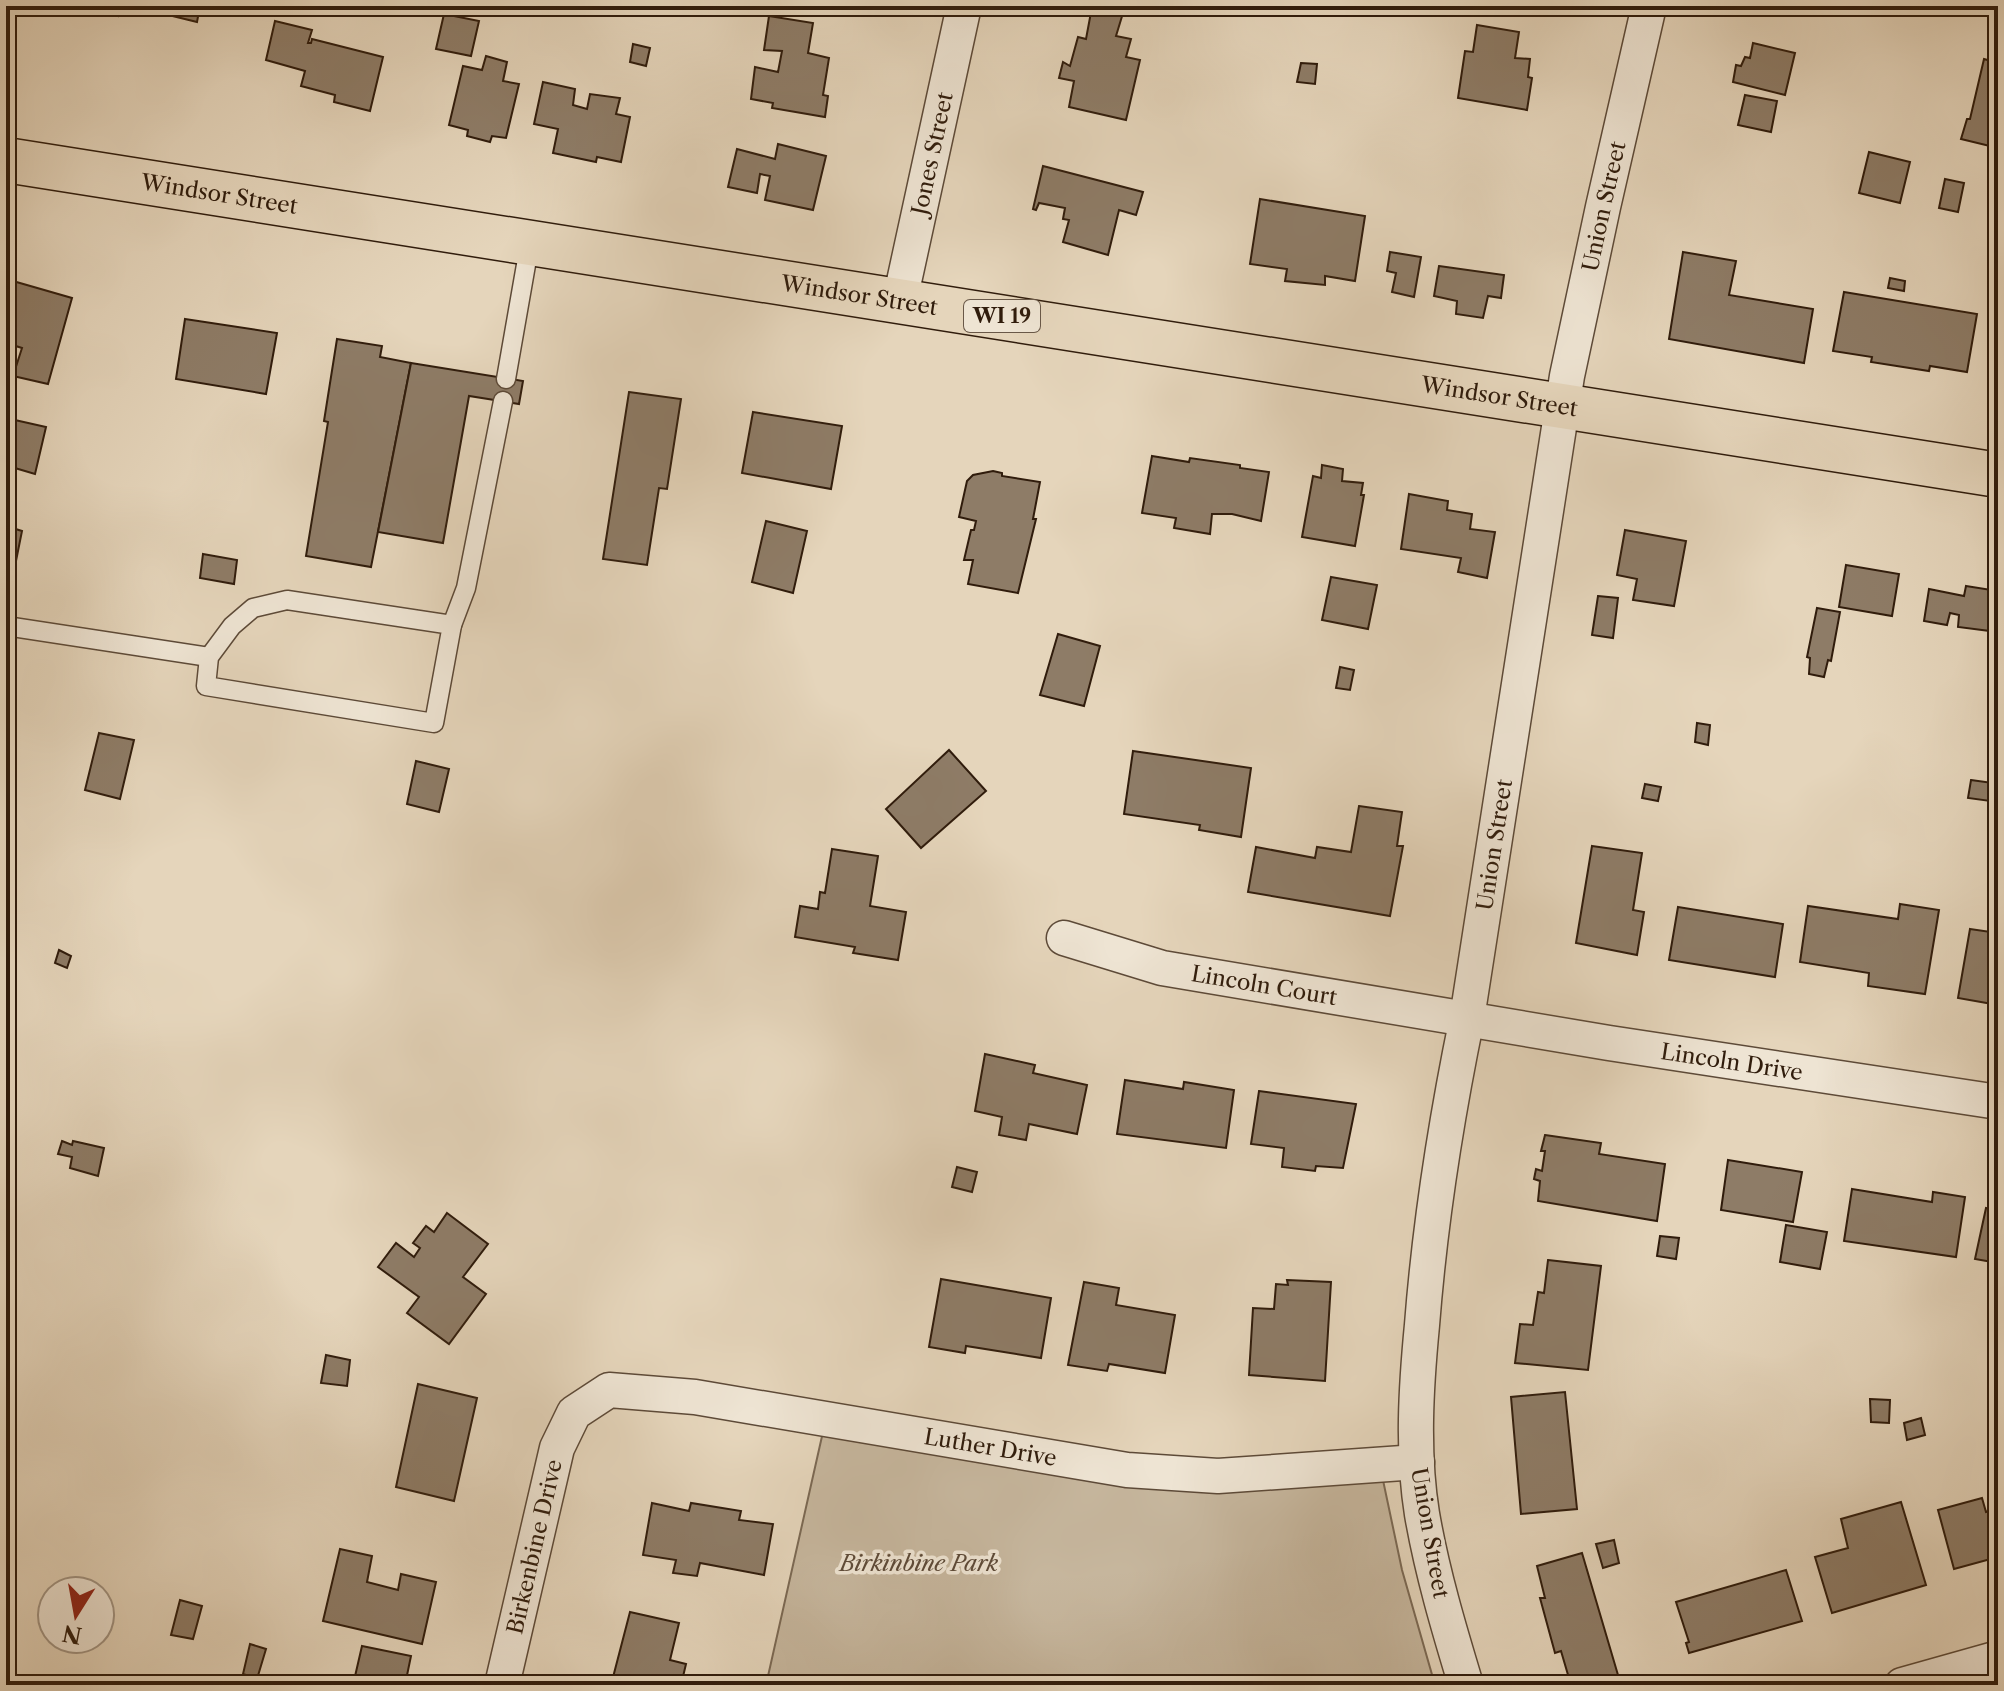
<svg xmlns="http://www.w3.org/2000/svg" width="2004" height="1691" viewBox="0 0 2004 1691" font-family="'Libre Caslon Text',serif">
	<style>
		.green { fill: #c6b69d; stroke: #7b6954; stroke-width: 2 }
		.building { fill: #8e7c67; stroke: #301c0c; stroke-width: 2 }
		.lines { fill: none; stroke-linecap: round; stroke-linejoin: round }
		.lane-casing { stroke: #5d4a38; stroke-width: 21 }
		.street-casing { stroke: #5d4a38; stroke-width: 37 }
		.primary-casing { stroke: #301c0c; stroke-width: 47 }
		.lane { stroke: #eee4d3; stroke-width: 18 }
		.street { stroke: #eee4d3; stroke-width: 34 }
		.primary { stroke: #e5d5bb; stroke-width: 44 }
		.labels { text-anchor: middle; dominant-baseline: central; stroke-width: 7; stroke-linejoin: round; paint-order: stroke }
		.shield { fill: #eee4d3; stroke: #695848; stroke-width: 2 }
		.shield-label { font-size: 20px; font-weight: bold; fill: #301c0c }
		.street-label { font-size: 22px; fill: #301c0c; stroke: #eee4d3 }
		.park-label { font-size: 22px; font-style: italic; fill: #5d4a38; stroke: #eee4d3 }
	</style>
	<rect width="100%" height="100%" fill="#e5d5bb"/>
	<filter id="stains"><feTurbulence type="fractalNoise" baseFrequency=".0025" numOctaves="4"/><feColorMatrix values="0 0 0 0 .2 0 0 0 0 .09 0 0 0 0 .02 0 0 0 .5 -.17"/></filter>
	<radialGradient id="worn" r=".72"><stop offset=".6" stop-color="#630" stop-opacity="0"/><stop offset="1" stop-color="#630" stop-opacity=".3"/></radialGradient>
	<!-- green -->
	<path class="green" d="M825,1423L1035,1460L1380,1466L1402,1570L1435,1685H766Z"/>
	<!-- building -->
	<g class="building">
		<path d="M92,6H120L118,16L91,10Z"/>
		<path d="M157,6H200L197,22L156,12Z"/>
		<path d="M1416,6H1456L1455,11Z"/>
		<path d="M1501,6H1552L1550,15Z"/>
		<path d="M1092,7L1123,13L1116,36L1131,39L1126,57L1140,60L1126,120L1069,107L1074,81L1059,78L1063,62L1070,66L1078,37L1086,39Z"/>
		<path d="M444,14L479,21L471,56L436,49Z"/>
		<path d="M769,16L813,23L808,53L829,58L823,95L828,96L825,117L772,108L773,103L751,99L755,67L778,72L782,51L764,50Z"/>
		<path d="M275,21L312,30L308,43H311L312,39L383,57L370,111L334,102L335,95L301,86L305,71L266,60Z"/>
		<path d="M1477,25L1519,32L1515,58L1530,59L1528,77L1532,78L1527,110L1458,98L1465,51L1473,52Z"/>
		<path d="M1753,43L1795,53L1785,95L1733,82L1736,65L1741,66L1745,57L1750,58Z"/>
		<path d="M633,44L650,48L646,66L630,62Z"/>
		<path d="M486,56L507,62L503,81L519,84L506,138L492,136L490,142L467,136L468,130L449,125L463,66L482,70Z"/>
		<path d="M1984,59L1998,63V148L1961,139L1967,119H1970Z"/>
		<path d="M1301,63L1317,64L1315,84L1297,82Z"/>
		<path d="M543,82L575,89L573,105L587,109L590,94L620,98L616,114L630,117L621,162L597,157L596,162L553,153L558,129L534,124Z"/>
		<path d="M1745,95L1777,101L1771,132L1738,125Z"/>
		<path d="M778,144L826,156L813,210L765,200L770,176L760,174L757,193L728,187L737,149L775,159Z"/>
		<path d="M1869,152L1910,162L1900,203L1859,193Z"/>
		<path d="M1043,166L1143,192L1136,215L1119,210L1108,255L1063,242L1069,220L1063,219L1065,208L1039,203L1036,210L1033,209Z"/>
		<path d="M1945,179L1964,183L1958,212L1939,208Z"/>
		<path d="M1260,199L1365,216L1355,281L1325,276V285L1285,281L1287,269L1250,264Z"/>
		<path d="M1390,252L1421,257L1414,297L1392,292L1396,273L1387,271Z"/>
		<path d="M1683,252L1736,261L1729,295L1813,309L1804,363L1669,339Z"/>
		<path d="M1439,266L1504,275L1501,298L1488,296L1483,318L1456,314L1457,301L1434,296Z"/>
		<path d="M1890,278L1905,281L1904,291L1888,288Z"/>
		<path d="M6,279L72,298L48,384L13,376L22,348L6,343Z"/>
		<path d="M1844,292L1977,314L1967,372L1930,366L1929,371L1871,362L1872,357L1833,351Z"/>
		<path d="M185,319L277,333L266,394L176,379Z"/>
		<path d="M1998,326V365L1990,363Z"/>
		<path d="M337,339L382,346L380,357L411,363L371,567L306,556L328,422L324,421Z"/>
		<path d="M411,363L523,381L519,404L469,396L443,543L378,532Z"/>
		<path d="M629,392L681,399L667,489L659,488L647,565L603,559Z"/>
		<path d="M753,412L842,426L831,489L742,473Z"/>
		<path d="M6,418L46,427L35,474L8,466L6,469Z"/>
		<path d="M1152,456L1189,462L1190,458L1240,465V468L1269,472L1261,521L1232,514H1212L1210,534L1174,528L1176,518L1142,513Z"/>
		<path d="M1322,465L1343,469L1342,481L1363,483L1361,495H1364L1355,546L1302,537L1313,476L1321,478Z"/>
		<path d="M993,471L1002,473V476L1040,482L1033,519H1036L1018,593L968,584L973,560H964L971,530H974L976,521L959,517L967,481L973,475Z"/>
		<path d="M1409,494L1448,501L1447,510L1472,514L1470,529L1495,532L1487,578L1458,572L1461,558L1401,549Z"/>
		<path d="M766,521L807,531L793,593L752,582Z"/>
		<path d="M6,526L22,531L16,561L13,560L9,576H6Z"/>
		<path d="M1625,530L1686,541L1674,606L1633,600L1637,579L1617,575Z"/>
		<path d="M203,554L237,560L234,584L200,578Z"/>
		<path d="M1846,565L1899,574L1892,616L1839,607Z"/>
		<path d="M1331,577L1377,585L1368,629L1322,620Z"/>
		<path d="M1966,586L1998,591V632L1958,627L1959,615L1950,613L1947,625L1924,621L1929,589L1964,596Z"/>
		<path d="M1598,596L1618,598L1613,638L1592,635Z"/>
		<path d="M1817,608L1840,612L1831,661L1828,660L1824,677L1809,674L1810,658L1807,657Z"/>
		<path d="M1058,634L1100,646L1084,706L1040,695Z"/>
		<path d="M1340,667L1354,670L1350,690L1336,688Z"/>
		<path d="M1697,723L1710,725L1708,745L1695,742Z"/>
		<path d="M99,733L134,740L120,799L85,790Z"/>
		<path d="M949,750L986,791L921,848L886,809Z"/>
		<path d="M1133,751L1251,768L1241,837L1199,830L1200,825L1124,814Z"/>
		<path d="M416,761L449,769L439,812L407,804Z"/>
		<path d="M1971,780L1993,783L1990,801L1968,798Z"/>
		<path d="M1645,784L1661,787L1658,801L1642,798Z"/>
		<path d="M1359,806L1402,812L1397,846H1403L1390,916L1248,892L1256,847L1315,858L1317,847L1351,852Z"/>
		<path d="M1592,846L1642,853L1633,910L1644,912L1637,955L1576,943Z"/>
		<path d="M832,849L878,856L870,906L906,912L898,960L853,953L855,947L795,937L800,906L818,909L820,892L825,893Z"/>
		<path d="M1900,904L1939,910L1925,994L1868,986L1869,973L1800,962L1808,906L1898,919Z"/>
		<path d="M1678,907L1783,924L1775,977L1669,960Z"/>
		<path d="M1970,929L1998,933V1005L1958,998Z"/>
		<path d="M59,950L71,956L67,968L55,963Z"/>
		<path d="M985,1054L1035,1065L1033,1073L1087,1085L1077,1134L1029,1124L1026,1140L999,1135L1002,1117L975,1111Z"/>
		<path d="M1125,1080L1183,1089L1184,1082L1234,1090L1226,1148L1117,1134Z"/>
		<path d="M1259,1091L1356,1104L1343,1168L1316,1166L1315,1171L1282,1167L1284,1148L1251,1144Z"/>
		<path d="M1545,1135L1601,1143L1599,1154L1665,1164L1657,1221L1538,1201L1540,1181L1534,1179L1536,1169L1542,1171L1545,1151H1541Z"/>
		<path d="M62,1141L72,1145L73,1141L104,1148L98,1176L70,1168L72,1157L58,1154Z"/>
		<path d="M1728,1160L1802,1172L1793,1222L1721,1210Z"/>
		<path d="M957,1167L977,1172L972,1192L952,1187Z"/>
		<path d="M1852,1189L1932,1202L1933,1192L1965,1197L1956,1257L1844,1241Z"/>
		<path d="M1986,1208L1998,1210V1263L1975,1259Z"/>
		<path d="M447,1213L488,1244L463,1277L486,1294L449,1344L407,1313L419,1297L378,1267L396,1243L414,1257L420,1248L413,1243L426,1226L434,1232Z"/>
		<path d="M1786,1225L1827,1232L1820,1269L1780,1262Z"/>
		<path d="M1660,1236L1679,1238L1676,1259L1657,1256Z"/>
		<path d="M1548,1260L1601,1266L1588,1370L1515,1363L1520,1324L1533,1325L1538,1292L1544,1293Z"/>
		<path d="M941,1279L1051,1298L1041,1358L966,1346L965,1353L929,1347Z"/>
		<path d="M1287,1280L1331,1282L1325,1381L1249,1375L1253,1308L1274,1309L1276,1284L1288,1285Z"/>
		<path d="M1084,1282L1119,1288L1116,1305L1175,1315L1165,1373L1109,1364L1107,1371L1068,1365Z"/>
		<path d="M326,1355L350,1360L347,1386L321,1383Z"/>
		<path d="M418,1384L477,1398L454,1501L396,1487Z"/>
		<path d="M1565,1392L1577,1509L1521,1514L1511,1397Z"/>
		<path d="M1870,1399L1890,1400L1889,1423L1871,1422Z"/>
		<path d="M1921,1418L1925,1435L1907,1440L1904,1423Z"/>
		<path d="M1982,1498L1986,1512L1998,1509V1557L1954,1569L1938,1510Z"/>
		<path d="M1901,1502L1926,1585L1832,1613L1815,1557L1848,1548L1841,1519Z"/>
		<path d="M652,1503L689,1511L691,1503L741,1511L739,1520L773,1524L764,1575L700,1563L697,1576L673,1573L676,1560L643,1555Z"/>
		<path d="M1614,1540L1619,1563L1603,1568L1596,1544Z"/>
		<path d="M340,1549L372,1556L367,1582L398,1590L401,1574L436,1582L422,1644L323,1621Z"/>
		<path d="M1582,1553L1618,1675L1581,1685H1571L1561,1651L1555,1653L1540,1598H1545L1537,1566Z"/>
		<path d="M1786,1570L1802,1621L1689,1653L1686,1643L1689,1642L1676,1602Z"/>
		<path d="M180,1600L202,1606L193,1639L171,1635Z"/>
		<path d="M630,1612L679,1623L670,1660L686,1664L681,1685H611Z"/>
		<path d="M250,1644L266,1649L257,1679L243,1674Z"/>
		<path d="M362,1646L411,1656L405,1685H353Z"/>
	</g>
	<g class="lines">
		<defs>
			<g id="lane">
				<path d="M506,379L530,242"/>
				<path d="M287,600L452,625L434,723L206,686L209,657L232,626L253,608Z"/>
				<path d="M452,625L466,588L503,401"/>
				<path d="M6,626L209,657"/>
			</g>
			<g id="street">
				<path id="s1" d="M900,300L964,6"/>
				<path id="s2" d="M1064,938L1162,968L1609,1043L1998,1102"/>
				<path id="s3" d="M502,1685L557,1448L574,1413L609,1390L695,1397L1127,1470L1218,1476L1417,1462"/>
				<path id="s4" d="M1466,1685C1449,1629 1432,1572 1422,1514C1412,1452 1416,1387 1422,1325C1430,1222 1446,1120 1467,1018L1567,376L1603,207L1649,6"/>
				<path d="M1902,1685L1998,1658"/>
			</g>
			<g id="primary">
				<path id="s5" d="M6,160L1998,475"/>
			</g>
		</defs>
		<!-- lane casing -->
		<use href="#lane" class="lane-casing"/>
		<!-- street casing -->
		<use href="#street" class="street-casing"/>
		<!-- primary casing -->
		<use href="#primary" class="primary-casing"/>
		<!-- lane -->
		<use href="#lane" class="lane"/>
		<!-- street -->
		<use href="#street" class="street"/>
		<!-- primary -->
		<use href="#primary" class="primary"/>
	</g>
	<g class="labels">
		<!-- shield labels -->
		<rect class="shield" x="964" y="300" width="76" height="32" rx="6"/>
		<g class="shield-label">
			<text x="1002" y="316">WI 19</text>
		</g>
		<!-- street labels -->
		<g class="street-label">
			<text stroke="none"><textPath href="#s1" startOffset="150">Jones Street</textPath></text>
			<text stroke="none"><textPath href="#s5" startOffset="216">Windsor Street</textPath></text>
			<text stroke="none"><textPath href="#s4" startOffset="1500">Union Street</textPath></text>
			<text stroke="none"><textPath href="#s5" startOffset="864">Windsor Street</textPath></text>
			<text stroke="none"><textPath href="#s5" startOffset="1512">Windsor Street</textPath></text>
			<text stroke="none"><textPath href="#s4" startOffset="852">Union Street</textPath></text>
			<text stroke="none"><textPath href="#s2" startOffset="206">Lincoln Court</textPath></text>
			<text stroke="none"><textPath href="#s2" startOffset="680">Lincoln Drive</textPath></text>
			<text stroke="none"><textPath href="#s3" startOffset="710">Luther Drive</textPath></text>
			<text transform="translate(1430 1533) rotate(80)">Union Street</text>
			<text stroke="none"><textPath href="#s3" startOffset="142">Birkenbine Drive</textPath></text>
		</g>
		<!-- park labels -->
		<g class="park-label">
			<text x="919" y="1563">Birkinbine Park</text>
		</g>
	</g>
	<!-- margin -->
	<rect width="2004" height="1691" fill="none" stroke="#e5d5bb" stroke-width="32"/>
	<rect x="8" y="8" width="1988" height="1675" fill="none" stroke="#301c0c" stroke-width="4"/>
	<rect x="16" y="16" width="1972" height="1659" fill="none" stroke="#301c0c" stroke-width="2"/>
	<!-- north arrow -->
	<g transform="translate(76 1615) rotate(191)"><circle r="38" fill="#eee4d3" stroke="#a29483" stroke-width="2"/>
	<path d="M0-6L14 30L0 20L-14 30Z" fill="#8f2418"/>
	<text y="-12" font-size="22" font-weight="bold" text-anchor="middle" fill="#301c0c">N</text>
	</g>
	<rect width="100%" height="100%" filter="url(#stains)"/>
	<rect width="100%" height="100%" fill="url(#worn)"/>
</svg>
